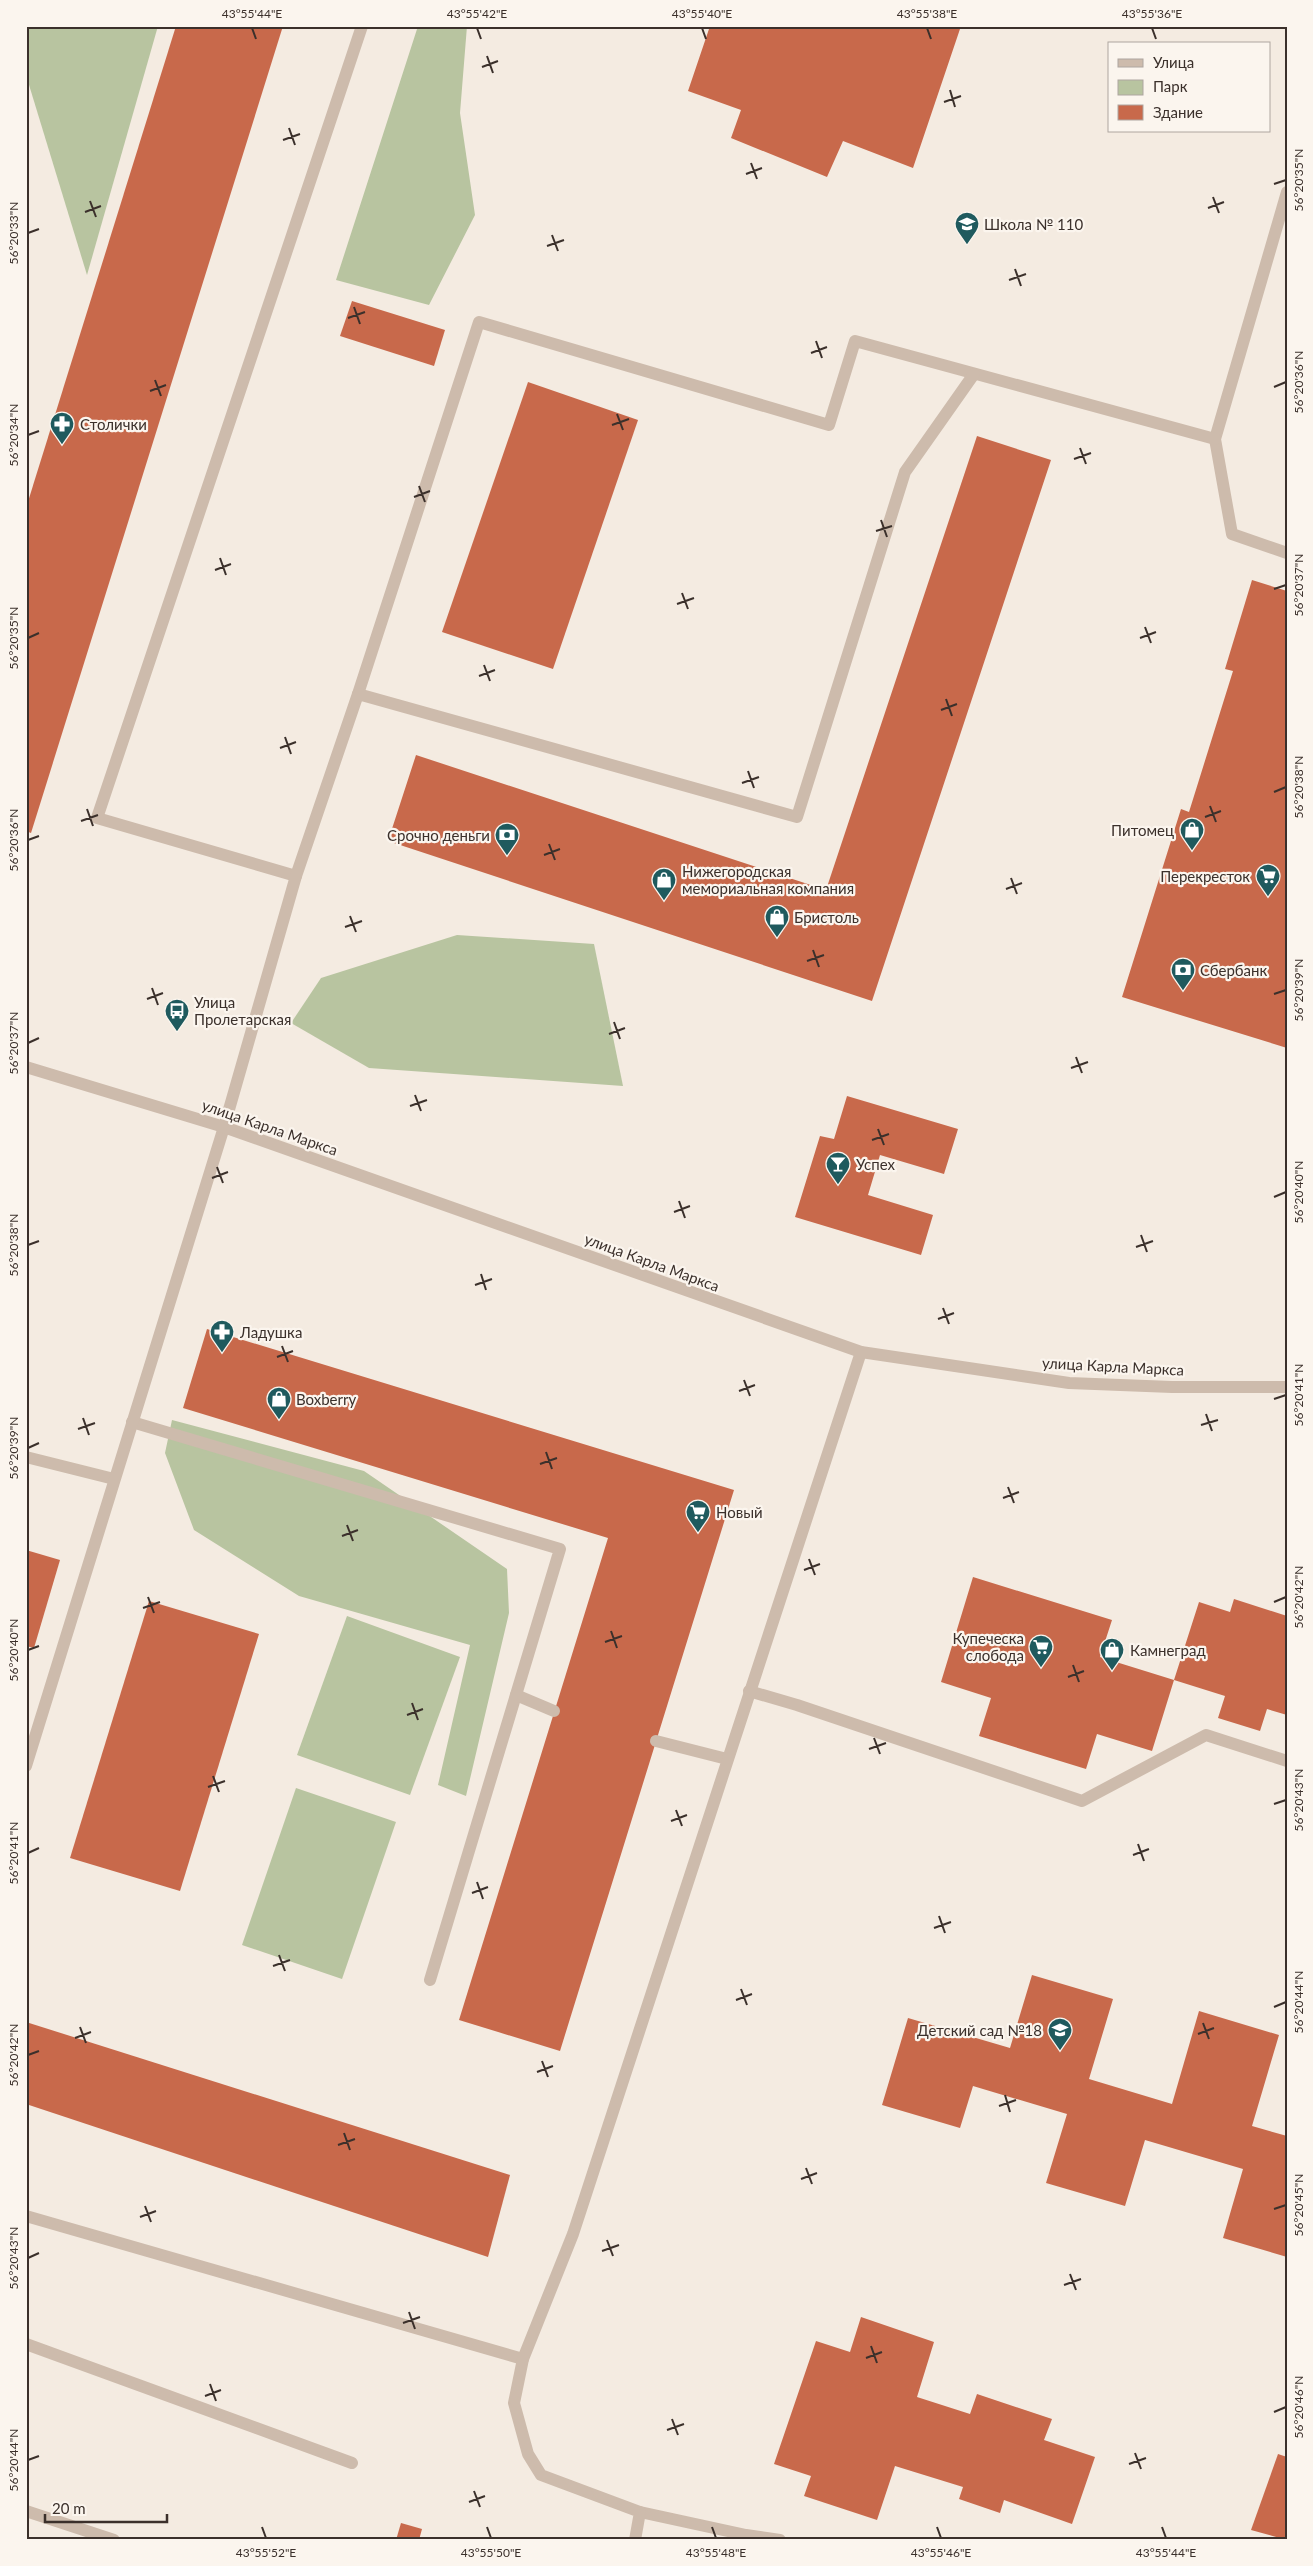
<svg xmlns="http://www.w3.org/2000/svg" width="1313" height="2566" viewBox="0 0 1313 2566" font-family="Lato,sans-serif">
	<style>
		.green { fill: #b8c4a0 }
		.building { fill: #c8694b }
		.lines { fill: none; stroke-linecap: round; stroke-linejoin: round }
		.service { stroke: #cdbbac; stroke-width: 12 }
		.tertiary { stroke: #cdbbac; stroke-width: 12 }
		.ticks { fill: none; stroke: #3b302b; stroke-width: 2 }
		.labels { text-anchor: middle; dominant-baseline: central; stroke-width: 4.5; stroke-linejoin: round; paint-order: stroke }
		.poi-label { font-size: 15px; fill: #3b302b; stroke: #fbf5ee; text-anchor: start }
		.street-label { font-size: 15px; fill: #3b302b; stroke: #fbf5ee }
		.neatline { fill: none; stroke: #3b302b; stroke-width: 2 }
		.ticks-label { font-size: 12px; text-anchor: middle; fill: #3b302b }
	</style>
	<rect width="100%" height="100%" fill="#f4ebe1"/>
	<!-- green -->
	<g class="green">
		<path d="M26,26H158L87,275L26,75Z"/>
		<path d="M418,26H467L460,113L475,215L429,305L336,280Z"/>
		<path d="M457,935L594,944L623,1086L369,1068L291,1023L321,978Z"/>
		<path d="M172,1420L364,1471L507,1569L509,1613L466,1796L438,1785L470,1645L299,1596L194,1530L165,1453Z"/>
		<path d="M347,1616L460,1657L410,1795L297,1755Z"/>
		<path d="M296,1788L396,1822L342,1979L242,1945Z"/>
	</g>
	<!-- building -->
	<g class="building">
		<path d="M176,26H283L31,833L26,831V508Z"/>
		<path d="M710,26H961L913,168L843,141L827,177L731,138L741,110L688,91Z"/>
		<path d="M352,301L445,330L434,366L340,336Z"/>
		<path d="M528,382L638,420L553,669L442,632Z"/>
		<path d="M977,436L1051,460L872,1001L388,841L416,755L826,890Z"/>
		<path d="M1252,580L1287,591V1048L1122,997L1181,809L1189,812L1233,671L1225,669Z"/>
		<path d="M847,1096L958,1129L944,1174L880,1155L868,1195L933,1215L921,1255L795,1217L820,1136L834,1139Z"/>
		<path d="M207,1329L734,1490L560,2051L459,2020L608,1538L183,1408Z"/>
		<path d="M26,1550L60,1560L34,1648L26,1646Z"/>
		<path d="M973,1577L1112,1620L1100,1657L1174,1680L1152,1751L1097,1734L1086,1769L979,1736L991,1698L941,1682Z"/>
		<path d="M1234,1599L1287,1616V1715L1267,1709L1260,1731L1218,1718L1225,1696L1174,1680L1199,1602L1230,1612Z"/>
		<path d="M149,1601L259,1634L180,1891L70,1858Z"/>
		<path d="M1032,1975L1113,1999L1089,2079L1172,2104L1199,2011L1279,2035L1252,2126L1287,2136V2257L1223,2238L1243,2169L1145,2140L1125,2206L1046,2183L1067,2114L973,2086L960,2128L882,2105L908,2018L1010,2048Z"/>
		<path d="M26,2022L510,2175L488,2257L26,2104Z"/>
		<path d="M861,2317L934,2342L917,2397L970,2414L977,2394L1052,2419L1044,2440L1095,2457L1072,2524L1004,2500L1000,2513L959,2499L963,2487L895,2466L877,2520L804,2496L811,2476L774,2464L816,2341L850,2352Z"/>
		<path d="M1278,2454L1287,2457V2540L1251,2530Z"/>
		<path d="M401,2523L422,2529L419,2540H396Z"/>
	</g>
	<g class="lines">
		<!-- service -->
		<g class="service">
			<path d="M1287,192L1215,439L1232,534L1287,553"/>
			<path d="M358,694L479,322L829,425L855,341L1215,439"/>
			<path d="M296,876L97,818L362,26"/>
			<path d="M132,1422L560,1549L430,1980"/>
			<path d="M26,1457L114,1479"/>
			<path d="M749,1691L797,1705L1082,1801L1206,1735L1287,1761"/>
			<path d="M516,1695L554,1711"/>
			<path d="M656,1741L727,1759"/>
			<path d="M26,1766L224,1127L296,876L358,694L797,817L905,472L974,374"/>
			<path d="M26,2216L523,2359"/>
			<path d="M26,2344L352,2463"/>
			<path d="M26,2511L114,2540"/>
			<path d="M640,2512L746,2535L780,2540"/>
			<path d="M635,2540L640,2512L541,2475L528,2454L514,2403L523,2359L573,2234L861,1352"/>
		</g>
		<!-- tertiary -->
		<path class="tertiary" d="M26,1067L224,1127L861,1352L1069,1383L1172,1387H1287"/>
	</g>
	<!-- ticks -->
	<path class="ticks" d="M252,28L256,39M477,28L481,39M702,28L706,39M927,28L931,39M1152,28L1156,39M487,56L493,73M482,67L498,61M950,90L955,107M944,102L961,96M289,128L295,145M283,140L300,134M751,163L757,179M746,174L762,168M1274,184L1286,180M1213,197L1219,213M90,201L96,217M1208,208L1224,202M85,212L101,206M28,233L39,229M552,235L558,251M547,246L564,240M1015,269L1021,286M1009,280L1026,274M354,307L360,324M348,318L365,312M816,341L822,358M811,353L827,347M155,380L161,396M1274,387L1286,382M150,391L166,385M617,414L623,430M612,425L629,419M28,435L39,431M1080,448L1086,464M1074,459L1091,453M419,486L425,502M414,497L430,491M881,520L887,537M876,531L892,526M220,558L226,575M215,570L231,564M1274,589L1286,585M682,593L688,609M677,604L694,598M1145,627L1151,643M28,638L39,633M1140,638L1156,632M484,665L490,681M479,676L495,670M946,699L952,716M941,710L957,704M285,737L291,754M280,748L296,742M748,771L754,788M742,783L759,777M1274,792L1286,787M1210,806L1216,822M87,809L93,826M1205,817L1221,811M81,821L98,815M28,840L39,836M549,844L555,860M544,855L560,849M1011,878L1017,894M1006,889L1022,883M350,916L356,932M345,927L362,921M813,950L819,967M807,961L824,955M152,988L158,1005M1274,994L1286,990M147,999L163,993M614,1022L620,1039M609,1034L625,1028M28,1043L39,1038M1076,1057L1082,1073M1071,1068L1088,1062M415,1095L421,1111M410,1106L427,1100M878,1129L884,1145M872,1140L889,1134M217,1167L223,1183M212,1178L228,1172M1274,1197L1286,1192M679,1201L685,1218M674,1212L690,1206M1141,1235L1147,1252M28,1245L39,1241M1136,1247L1153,1241M481,1274L486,1290M475,1285L492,1279M943,1308L949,1324M938,1319L954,1313M282,1346L288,1362M277,1357L293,1351M744,1380L750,1396M739,1391L755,1385M1274,1399L1286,1395M1206,1414L1212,1431M83,1418L89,1435M1201,1425L1218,1420M78,1429L95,1423M28,1448L39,1443M546,1452L552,1469M540,1464L557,1458M1008,1487L1014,1503M1003,1498L1019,1492M347,1525L353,1541M342,1536L358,1530M809,1559L815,1575M804,1570L820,1564M148,1597L154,1613M1274,1602L1286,1597M143,1608L160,1602M611,1631L617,1648M605,1642L622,1636M28,1650L39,1646M1073,1665L1079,1682M1068,1677L1084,1671M412,1703L418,1720M407,1715L423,1709M874,1738L880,1754M869,1749L886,1743M213,1776L219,1792M208,1787L225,1781M1274,1804L1286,1800M676,1810L682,1826M671,1821L687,1815M1138,1844L1144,1861M28,1853L39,1848M1133,1855L1149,1849M477,1882L483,1899M472,1893L488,1887M939,1916L945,1933M934,1928L951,1922M279,1955L285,1971M273,1966L290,1960M741,1989L747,2005M736,2000L752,1994M1274,2007L1286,2002M1203,2023L1209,2039M80,2027L86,2043M1198,2034L1214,2028M75,2038L91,2032M28,2055L39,2051M542,2061L548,2077M537,2072L553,2066M1005,2095L1010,2112M999,2106L1016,2100M344,2133L350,2150M338,2145L355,2139M806,2168L812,2184M801,2179L817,2173M145,2206L151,2222M1274,2209L1286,2205M140,2217L156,2211M607,2240L613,2256M602,2251L619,2245M28,2258L39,2253M1070,2274L1076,2290M1064,2285L1081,2279M409,2312L415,2329M403,2323L420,2317M871,2346L877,2363M866,2358L882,2352M210,2384L216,2401M205,2396L221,2390M1274,2412L1286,2407M672,2419L678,2435M667,2430L684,2424M1135,2453L1141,2469M28,2460L39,2456M1129,2464L1146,2458M474,2491L480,2507M469,2502L485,2496M262,2527L266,2538M487,2527L491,2538M712,2527L716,2538M937,2527L941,2538M1162,2527L1166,2538"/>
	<!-- icons -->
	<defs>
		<symbol id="school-pin" viewBox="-11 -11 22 30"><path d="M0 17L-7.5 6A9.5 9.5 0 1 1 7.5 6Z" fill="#1f5a5e" stroke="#fbf5ee"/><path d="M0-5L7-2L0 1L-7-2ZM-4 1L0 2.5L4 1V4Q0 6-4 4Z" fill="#fff"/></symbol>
		<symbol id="pharmacy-pin" viewBox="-11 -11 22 30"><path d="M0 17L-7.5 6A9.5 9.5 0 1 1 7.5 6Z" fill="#1f5a5e" stroke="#fbf5ee"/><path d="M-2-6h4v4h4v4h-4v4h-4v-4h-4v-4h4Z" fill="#fff"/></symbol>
		<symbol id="shop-pin" viewBox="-11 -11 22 30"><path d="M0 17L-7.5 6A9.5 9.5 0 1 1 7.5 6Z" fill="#1f5a5e" stroke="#fbf5ee"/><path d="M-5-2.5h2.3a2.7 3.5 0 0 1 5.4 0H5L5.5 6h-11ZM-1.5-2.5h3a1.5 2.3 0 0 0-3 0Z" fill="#fff"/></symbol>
		<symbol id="bank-pin" viewBox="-11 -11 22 30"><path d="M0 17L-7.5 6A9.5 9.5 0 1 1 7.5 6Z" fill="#1f5a5e" stroke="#fbf5ee"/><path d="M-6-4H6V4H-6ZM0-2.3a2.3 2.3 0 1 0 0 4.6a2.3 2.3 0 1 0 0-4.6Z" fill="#fff"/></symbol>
		<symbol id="supermarket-pin" viewBox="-11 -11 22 30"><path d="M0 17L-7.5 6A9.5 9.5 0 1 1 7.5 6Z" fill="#1f5a5e" stroke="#fbf5ee"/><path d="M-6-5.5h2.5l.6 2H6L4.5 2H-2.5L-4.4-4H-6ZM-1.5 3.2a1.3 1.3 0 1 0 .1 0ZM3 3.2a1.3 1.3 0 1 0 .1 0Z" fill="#fff"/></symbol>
		<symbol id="bus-pin" viewBox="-11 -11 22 30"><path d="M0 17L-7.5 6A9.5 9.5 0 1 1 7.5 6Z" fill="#1f5a5e" stroke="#fbf5ee"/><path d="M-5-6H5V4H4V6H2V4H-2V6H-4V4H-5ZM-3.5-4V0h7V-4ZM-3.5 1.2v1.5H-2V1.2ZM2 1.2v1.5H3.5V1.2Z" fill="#fff"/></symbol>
		<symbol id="bar-pin" viewBox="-11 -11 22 30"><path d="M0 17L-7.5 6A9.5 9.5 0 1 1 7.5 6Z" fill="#1f5a5e" stroke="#fbf5ee"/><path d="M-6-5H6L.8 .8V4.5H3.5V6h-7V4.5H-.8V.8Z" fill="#fff"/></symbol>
	</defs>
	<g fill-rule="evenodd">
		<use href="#school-pin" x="953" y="210" width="28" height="38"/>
		<use href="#pharmacy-pin" x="48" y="410" width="28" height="38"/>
		<use href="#shop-pin" x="1178" y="816" width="28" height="38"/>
		<use href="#bank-pin" x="493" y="821" width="28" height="38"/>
		<use href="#supermarket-pin" x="1254" y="862" width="28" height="38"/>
		<use href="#shop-pin" x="650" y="866" width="28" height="38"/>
		<use href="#shop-pin" x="763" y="903" width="28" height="38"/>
		<use href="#bank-pin" x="1169" y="956" width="28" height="38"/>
		<use href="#bus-pin" x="163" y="997" width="28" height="38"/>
		<use href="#bar-pin" x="824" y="1150" width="28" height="38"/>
		<use href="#pharmacy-pin" x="208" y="1318" width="28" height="38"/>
		<use href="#shop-pin" x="265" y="1385" width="28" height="38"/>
		<use href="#supermarket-pin" x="684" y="1498" width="28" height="38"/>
		<use href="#supermarket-pin" x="1027" y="1633" width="28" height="38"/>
		<use href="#shop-pin" x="1098" y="1636" width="28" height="38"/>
		<use href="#school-pin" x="1046" y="2016" width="28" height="38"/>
	</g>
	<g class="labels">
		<!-- poi labels -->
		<g class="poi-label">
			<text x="984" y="224">Школа № 110</text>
			<text x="80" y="424">Столички</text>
			<text x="1174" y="830" text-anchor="end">Питомец</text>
			<text x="490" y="835" text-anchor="end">Срочно деньги</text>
			<text x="682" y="871">Нижегородская<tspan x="682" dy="17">мемориальная компания</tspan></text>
			<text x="1250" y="876" text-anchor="end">Перекресток</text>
			<text x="794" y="917">Бристоль</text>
			<text x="1200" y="970">Сбербанк</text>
			<text x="194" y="1002">Улица<tspan x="194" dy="17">Пролетарская</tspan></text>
			<text x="856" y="1164">Успех</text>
			<text x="240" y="1332">Ладушка</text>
			<text x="296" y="1399">Boxberry</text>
			<text x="716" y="1512">Новый</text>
			<text x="1024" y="1638" text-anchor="end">Купеческа<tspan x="1024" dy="17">слобода</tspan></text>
			<text x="1130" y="1650">Камнеград</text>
			<text x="1042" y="2030" text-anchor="end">Детский сад №18</text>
		</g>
		<!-- street labels -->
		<g class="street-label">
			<text transform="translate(270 1127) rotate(19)">улица Карла Маркса</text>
			<text transform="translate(652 1262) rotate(20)">улица Карла Маркса</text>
			<text transform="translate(1113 1366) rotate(3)">улица Карла Маркса</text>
		</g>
	</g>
	<!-- border -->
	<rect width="1313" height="2566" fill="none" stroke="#fbf5ee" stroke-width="55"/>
	<!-- legend -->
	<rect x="1108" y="42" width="162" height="90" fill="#fbf5ee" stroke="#aea6a0"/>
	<rect x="1118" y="59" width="25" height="8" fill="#cdbbac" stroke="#aea6a0"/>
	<text x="1153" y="68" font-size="15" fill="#3b302b">Улица</text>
	<rect x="1118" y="80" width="25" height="15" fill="#b8c4a0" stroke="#aea6a0"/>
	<text x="1153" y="92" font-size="15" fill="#3b302b">Парк</text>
	<rect x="1118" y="105" width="25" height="15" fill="#c8694b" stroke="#aea6a0"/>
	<text x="1153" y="118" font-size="15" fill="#3b302b">Здание</text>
	<!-- scale -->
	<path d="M45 2514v8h122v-8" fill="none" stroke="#3b302b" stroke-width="2.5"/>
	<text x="52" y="2514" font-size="15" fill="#3b302b" stroke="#fbf5ee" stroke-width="4" paint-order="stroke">20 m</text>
	<rect x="28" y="28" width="1258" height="2510" class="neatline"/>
	<g class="ticks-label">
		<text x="252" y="18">43°55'44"E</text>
		<text x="477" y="18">43°55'42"E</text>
		<text x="702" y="18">43°55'40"E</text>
		<text x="927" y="18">43°55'38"E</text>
		<text x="1152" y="18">43°55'36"E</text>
		<text transform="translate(1299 180) rotate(-90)" y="4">56°20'35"N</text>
		<text transform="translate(14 233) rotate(-90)" y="4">56°20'33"N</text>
		<text transform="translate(1299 382) rotate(-90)" y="4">56°20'36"N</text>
		<text transform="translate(14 435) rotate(-90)" y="4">56°20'34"N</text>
		<text transform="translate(1299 585) rotate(-90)" y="4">56°20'37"N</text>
		<text transform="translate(14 638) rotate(-90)" y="4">56°20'35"N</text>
		<text transform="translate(1299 787) rotate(-90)" y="4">56°20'38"N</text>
		<text transform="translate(14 840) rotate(-90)" y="4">56°20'36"N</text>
		<text transform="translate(1299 990) rotate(-90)" y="4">56°20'39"N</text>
		<text transform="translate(14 1043) rotate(-90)" y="4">56°20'37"N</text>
		<text transform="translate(1299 1192) rotate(-90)" y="4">56°20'40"N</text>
		<text transform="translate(14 1245) rotate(-90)" y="4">56°20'38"N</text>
		<text transform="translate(1299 1395) rotate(-90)" y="4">56°20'41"N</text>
		<text transform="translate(14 1448) rotate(-90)" y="4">56°20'39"N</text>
		<text transform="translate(1299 1597) rotate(-90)" y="4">56°20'42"N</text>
		<text transform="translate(14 1650) rotate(-90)" y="4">56°20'40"N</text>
		<text transform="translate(1299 1800) rotate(-90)" y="4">56°20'43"N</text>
		<text transform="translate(14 1853) rotate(-90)" y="4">56°20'41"N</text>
		<text transform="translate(1299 2002) rotate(-90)" y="4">56°20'44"N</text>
		<text transform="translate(14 2055) rotate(-90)" y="4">56°20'42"N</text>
		<text transform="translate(1299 2205) rotate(-90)" y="4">56°20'45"N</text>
		<text transform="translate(14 2258) rotate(-90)" y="4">56°20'43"N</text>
		<text transform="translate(1299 2407) rotate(-90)" y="4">56°20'46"N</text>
		<text transform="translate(14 2460) rotate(-90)" y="4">56°20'44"N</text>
		<text x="266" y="2557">43°55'52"E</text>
		<text x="491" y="2557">43°55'50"E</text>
		<text x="716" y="2557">43°55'48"E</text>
		<text x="941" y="2557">43°55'46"E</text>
		<text x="1166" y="2557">43°55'44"E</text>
	</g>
</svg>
